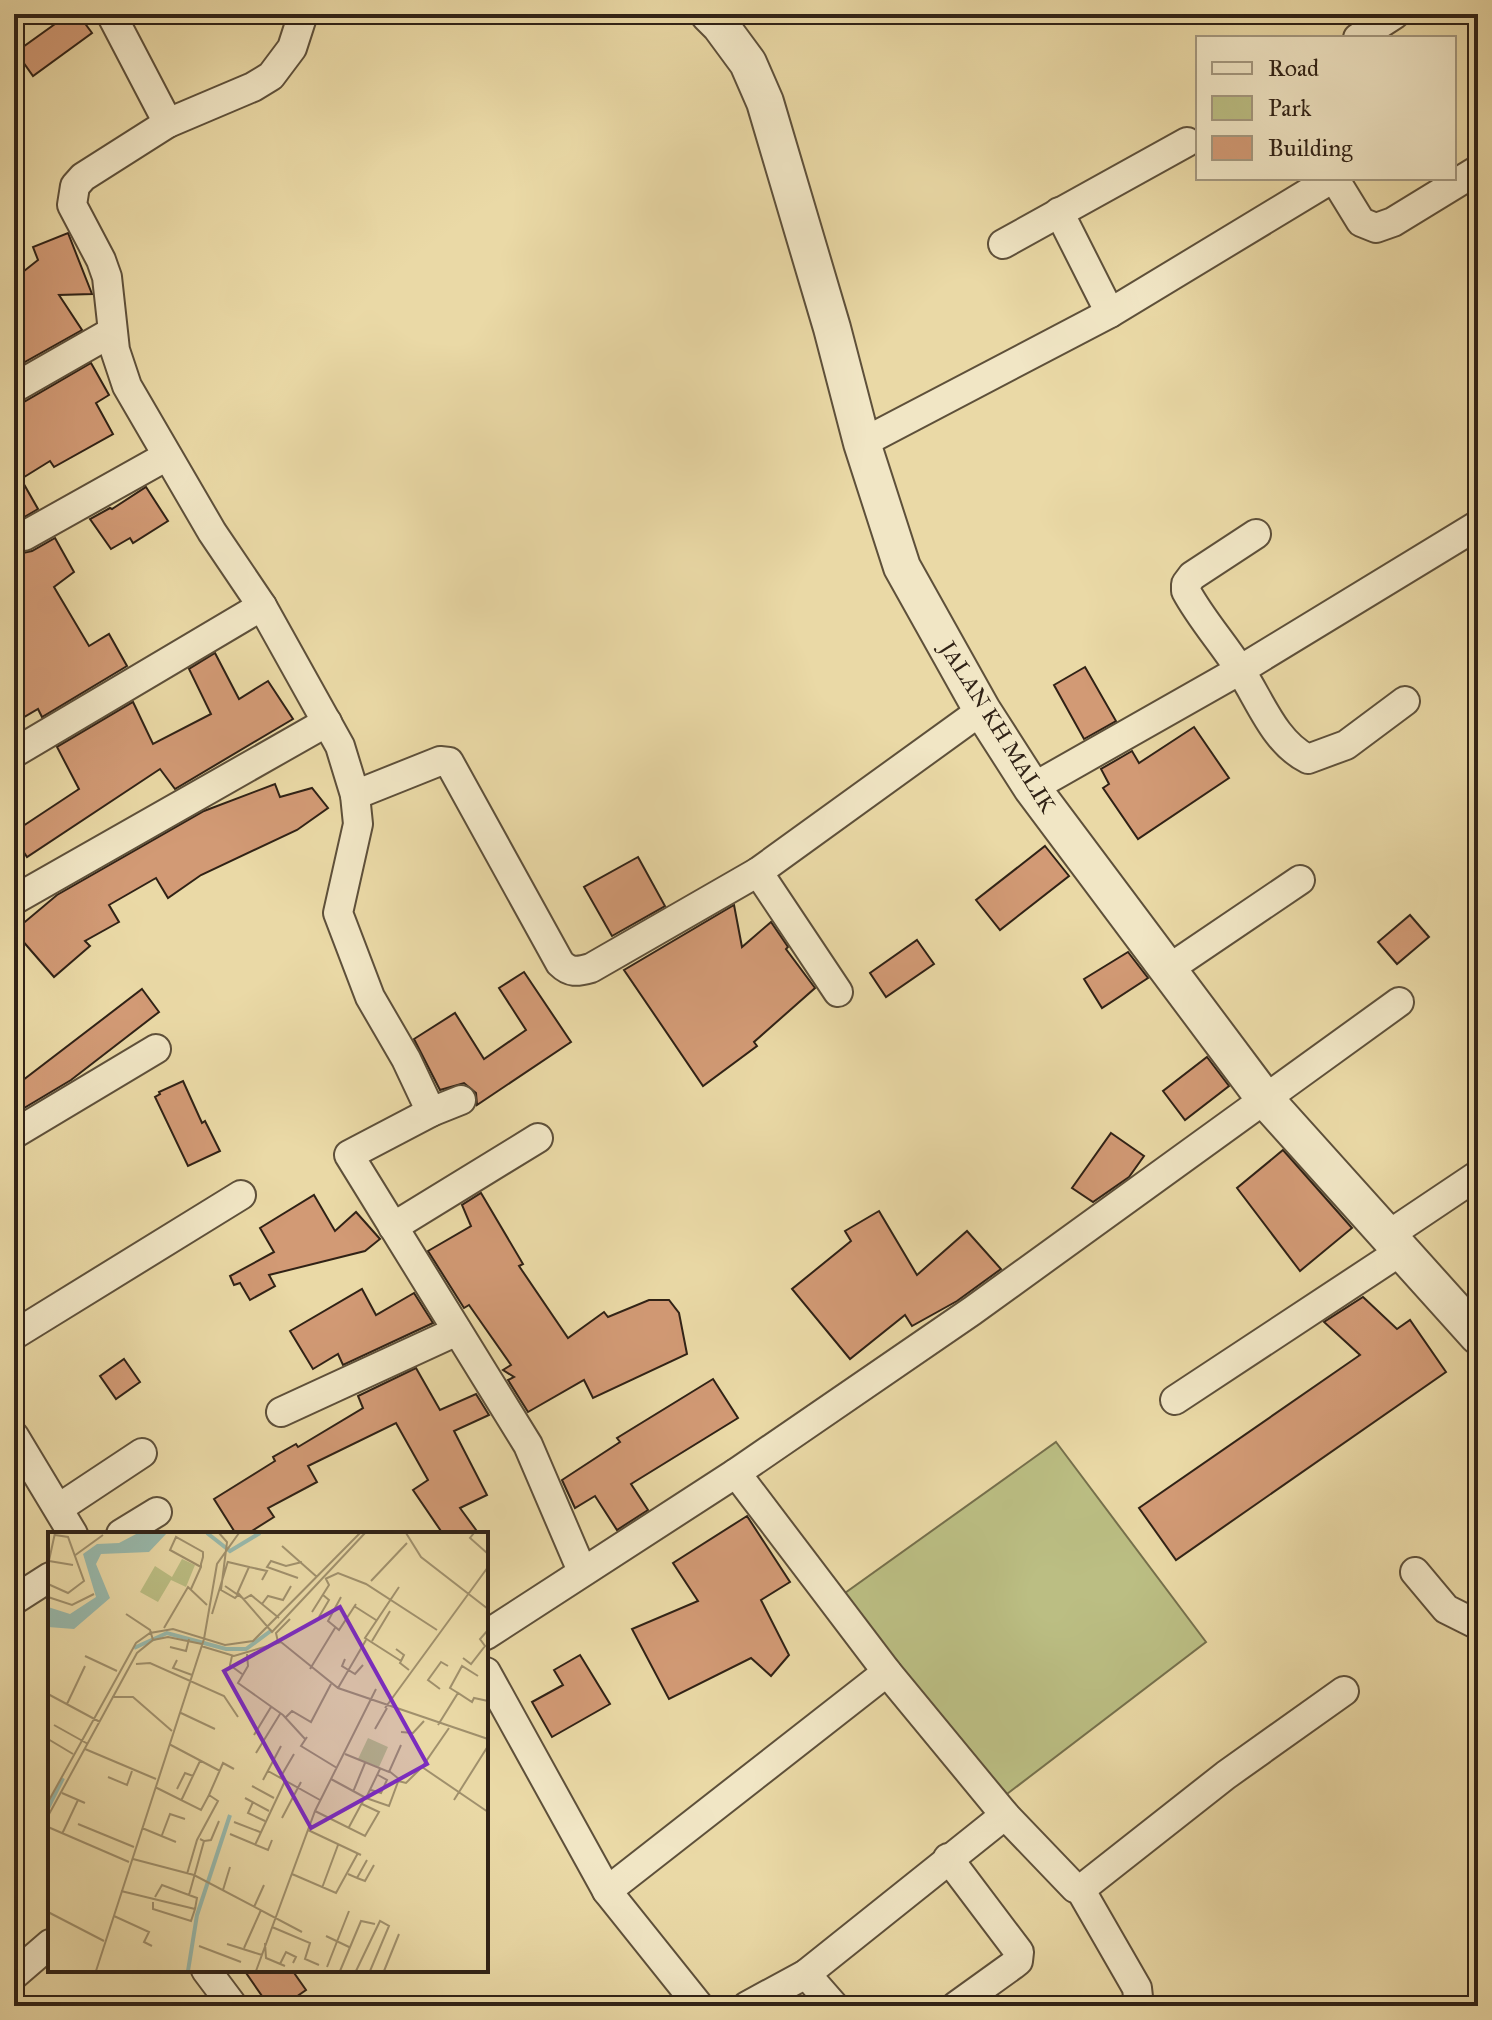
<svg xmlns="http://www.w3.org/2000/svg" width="1492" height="2020" viewBox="0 0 1492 2020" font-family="'IM FELL Great Primer',serif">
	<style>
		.green { fill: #bbbe83; stroke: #76704c; stroke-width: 2 }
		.building { fill: #d29a75; stroke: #302216; stroke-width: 2 }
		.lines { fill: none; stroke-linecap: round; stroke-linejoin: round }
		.minor-casing { stroke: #5e503a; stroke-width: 32 }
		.tertiary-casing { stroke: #5e503a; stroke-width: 40 }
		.minor { stroke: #f1e6c5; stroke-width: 28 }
		.tertiary { stroke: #f1e6c5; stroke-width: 36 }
		.labels { text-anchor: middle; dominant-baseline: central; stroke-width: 7; stroke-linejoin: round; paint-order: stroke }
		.street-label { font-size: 22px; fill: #302216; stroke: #f1e6c5 }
		.inset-river { fill: none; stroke: #98b9ac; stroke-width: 4 }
		.inset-road { fill: none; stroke: #a0906c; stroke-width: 2 }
		.view { fill: #7b2cbf; fill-opacity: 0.15; stroke: #7b2cbf; stroke-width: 4 }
		.inset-edge { fill: none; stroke: #302216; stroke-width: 4 }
	</style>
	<rect width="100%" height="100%" fill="#ead9a6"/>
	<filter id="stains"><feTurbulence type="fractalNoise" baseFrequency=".0025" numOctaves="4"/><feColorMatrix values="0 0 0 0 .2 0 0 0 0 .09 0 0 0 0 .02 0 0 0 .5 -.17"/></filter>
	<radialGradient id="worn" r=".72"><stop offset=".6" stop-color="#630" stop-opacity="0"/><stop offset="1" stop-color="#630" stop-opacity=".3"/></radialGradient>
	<!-- green -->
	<path class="green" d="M1056,1442L1206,1642L1007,1794L941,1721L845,1593Z"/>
	<!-- building -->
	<g class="building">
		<path d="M69,14H78L92,33L33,76L16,52Z"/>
		<path d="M68,233L92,294L59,295L82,330L14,368V279L38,260L33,247Z"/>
		<path d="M91,363L109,395L96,403L113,434L54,467L50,461L21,479L38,509L14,523V405L22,403Z"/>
		<path d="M146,487L168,521L133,543L130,538L111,549L90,519L110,508L112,509Z"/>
		<path d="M55,538L74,572L54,587L89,646L109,634L127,666L42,717L38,709L14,723V549L23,553L32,551Z"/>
		<path d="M215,653L239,699L268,681L293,719L175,789L160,769L27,857L14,837V832L79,789L57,747L133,702L153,744L211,714L189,669Z"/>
		<path d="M1085,667L1116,721L1084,739L1054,685Z"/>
		<path d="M1194,727L1229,778L1138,839L1103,788L1109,784L1101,769L1132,751L1139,763Z"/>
		<path d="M275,784L280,797L312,788L328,808L297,830L201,875L168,898L156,878L109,905L119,922L85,941L90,946L54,977L14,931L57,895L204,811Z"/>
		<path d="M1045,846L1069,876L1000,930L976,900Z"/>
		<path d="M638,857L665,906L612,936L584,887Z"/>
		<path d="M734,905L742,947L771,922L788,947L786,949L815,988L754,1042L757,1046L703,1086L624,970Z"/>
		<path d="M1410,915L1429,937L1397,964L1378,942Z"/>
		<path d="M917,940L934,964L886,997L870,973Z"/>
		<path d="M1128,952L1148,978L1102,1008L1084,979Z"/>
		<path d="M524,972L571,1042L477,1105L476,1093L464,1083L440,1090L414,1039L455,1013L484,1059L526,1030L499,988Z"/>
		<path d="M142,989L159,1012L71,1080L14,1114V1087Z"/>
		<path d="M1207,1057L1229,1086L1185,1120L1163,1091Z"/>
		<path d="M183,1081L202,1123L205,1121L220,1151L188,1166L155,1097L160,1094L159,1092Z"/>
		<path d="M1111,1133L1144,1156L1129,1177L1093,1202L1072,1188Z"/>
		<path d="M1283,1150L1352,1228L1300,1271L1237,1188Z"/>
		<path d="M481,1193L523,1264L519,1266L568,1338L604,1312L608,1317L649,1300H669L679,1313L687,1354L593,1398L584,1380L528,1412L508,1380L514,1377L503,1370L511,1365L469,1305L464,1308L428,1251L471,1226L462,1205Z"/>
		<path d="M314,1195L335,1231L356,1212L380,1239L365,1251L269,1275L275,1286L250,1300L240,1283L234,1285L230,1276L274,1252L260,1228Z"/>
		<path d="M879,1211L917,1275L967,1231L1001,1269L957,1301L912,1326L905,1315L850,1359L792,1289L851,1241L845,1231Z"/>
		<path d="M362,1289L376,1315L414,1293L433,1323L343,1365L338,1354L313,1369L290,1331Z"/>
		<path d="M1363,1297L1397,1329L1410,1320L1446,1372L1176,1560L1139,1508L1360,1355L1324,1322Z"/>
		<path d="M124,1359L140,1382L116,1399L100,1376Z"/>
		<path d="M416,1368L440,1410L476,1394L489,1415L454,1431L487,1495L460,1508L479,1534H443L413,1490L428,1480L396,1423L308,1466L317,1482L268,1508L274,1517L247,1534H236L214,1499L275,1461L273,1457L296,1444L298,1447L363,1408L358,1396Z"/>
		<path d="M713,1379L738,1418L631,1484L648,1510L617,1530L595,1496L575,1508L562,1480L620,1442L617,1438Z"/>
		<path d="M747,1516L790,1582L761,1600L789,1655L771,1676L751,1658L669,1699L632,1629L698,1601L673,1563Z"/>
		<path d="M580,1655L610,1704L552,1737L532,1702L563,1685L554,1670Z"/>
		<path d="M244,1970H292L306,1990L283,2006H269Z"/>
	</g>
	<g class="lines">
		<defs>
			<g id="minor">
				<path d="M111,14L168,123"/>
				<path d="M303,14L292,48L271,76L253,87L168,123L83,177L75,186L72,205L101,260L107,277L115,350L127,386L212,532L262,606L340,746L355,795L358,824L338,913L370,997L406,1059L431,1112"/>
				<path d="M1358,38L1395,14"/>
				<path d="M1334,178L1361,222L1376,228L1393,222L1478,170"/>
				<path d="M1059,212L1110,313"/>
				<path d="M1003,244L1187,142"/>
				<path d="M14,388L112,332"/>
				<path d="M862,443L1110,313L1333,178"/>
				<path d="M1256,534L1192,576L1186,584V591C1201,619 1223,643 1240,670C1260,700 1274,742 1308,759L1346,745L1405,701"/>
				<path d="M24,536L167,456"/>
				<path d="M14,753L262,606"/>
				<path d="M1032,788L1240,670L1478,525"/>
				<path d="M355,795L440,761L449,762L560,963C570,973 577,972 591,968L758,872L982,710"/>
				<path d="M758,872L838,992"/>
				<path d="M14,900L327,722"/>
				<path d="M1167,970L1300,880"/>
				<path d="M461,1100L431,1112L349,1155L528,1445L582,1571"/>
				<path d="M14,1134L156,1049"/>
				<path d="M393,1227L538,1138"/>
				<path d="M1387,1236L1478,1175"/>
				<path d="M14,1335L241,1195"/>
				<path d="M1175,1400L1401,1251"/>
				<path d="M281,1412L457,1331"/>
				<path d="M14,1436L73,1534"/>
				<path d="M736,1473L887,1672L1005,1815L1075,1888L1085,1886L1226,1775L1344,1691"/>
				<path d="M59,1508L142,1453"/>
				<path d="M121,1534L157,1512"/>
				<path d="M1415,1572L1446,1609L1478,1625"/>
				<path d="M14,1600L50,1577"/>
				<path d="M486,1635L736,1473L972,1311L1399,1002"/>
				<path d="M486,1672L607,1891L699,2006"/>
				<path d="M948,1858L1019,1952L1018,1961L1013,1965L956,2006"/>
				<path d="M1080,1889L1137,1988L1139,2006"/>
				<path d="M607,1891L887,1672"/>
				<path d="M206,1970L233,2006"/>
				<path d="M806,1974L834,2006"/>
				<path d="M14,1975L50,1944"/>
				<path d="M747,2006L806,1974L1005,1815"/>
			</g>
			<path id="tertiary" d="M709,14L720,25L748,63L765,102L832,328L862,443L902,567L982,710L1032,788L1264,1098L1478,1336"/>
		</defs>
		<!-- minor casing -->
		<use href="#minor" class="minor-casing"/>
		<!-- tertiary casing -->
		<use href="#tertiary" class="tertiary-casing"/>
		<!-- minor -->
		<use href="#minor" class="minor"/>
		<!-- tertiary -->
		<use href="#tertiary" class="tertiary"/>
	</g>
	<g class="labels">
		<!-- street labels -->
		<g class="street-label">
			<text transform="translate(998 727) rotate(58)">JALAN KH MALIK</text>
		</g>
	</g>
	<!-- overview -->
	<g transform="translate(48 1532)">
		<rect width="440" height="440" fill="#ead9a6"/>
		<path d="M134,27L147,33L138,55L123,48L110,70L92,60L107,34L124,45ZM320,206L340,215L331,235L310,227Z" fill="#bbbe83"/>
		<path d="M90,1H119L101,20L53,22L48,32L62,66L26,97L0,95V75L22,82L48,65L35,22L49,12L71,11Z" fill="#98b9ac"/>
		<path class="inset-river" d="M159,1L182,19L212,1M86,116L119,101L178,117H198L224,98M0,276L15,246M140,439L149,383L182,283"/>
		<path class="inset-road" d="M171,1L179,10L173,58L187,66L191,62L224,100L317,1M358,1L373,25L440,77M426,1L422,6L439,21L440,33M234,14L269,45M26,24L55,3M1,29L25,33M180,30L201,35L189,62M0,33L7,1M201,35L219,39L214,48M250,46L219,35L223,29L238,34L254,30M277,47L290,41L318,52L389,98M323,49L359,11M0,52L20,61L36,49L20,5L7,3M177,54L196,67L203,63L231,86M351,55L317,106L353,129M143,57L152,37L153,35V32L155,25V20L128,5L122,18L153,35M0,65L24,73L46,62M293,65L280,89L291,98L308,72M214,72L220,64L235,68L243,54M306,74L328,88M264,80L281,53L278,47M78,82L102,98L105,108M164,82L180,29M271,85L281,68L275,63M116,96L140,55L159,73M324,109L342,79M230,110L228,101L242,87M153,114L186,124L233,110L290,156L440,207M122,115L138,119L141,107M348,117L356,123L352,131L361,138M199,122L200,134L190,151L235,183L257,207M37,124L69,139M184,124L182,133L194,142M415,126L423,132L437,114L432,107L440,98M297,127L294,134L307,142L315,133M129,128L125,136L144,143M88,132L102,131L176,164L190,185M262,137L287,96M290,156L318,108M392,157L380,148L393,130L400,134M410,161L402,156L414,134L430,144M0,162L52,190M64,165H85L124,199M19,172L37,134M337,176L440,35M133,181L167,197M238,185L244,179L263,190L283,152M6,193L40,212M390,193L410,161L424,170L426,166L440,169M327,197L339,176M353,200L365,201L376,189M206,203L223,175M259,205L253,214L289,236M0,207L25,222M121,212L172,239M37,217L108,247M208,221L232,182M297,222L341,240L353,213M374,235L440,280M220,239L272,268M60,245L79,253L84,239M232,246L246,222M283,247L318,266L332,237M215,248L233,214M350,249L358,251L374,235L401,196M204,254L226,266M107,255L153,278L161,263M129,257L137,241L145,244M323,258L333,261L339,248L330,243M305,260L317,231M14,261L37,271M197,266L221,279M318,266L341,274L351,247L341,239M406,268L440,214M133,269L152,229M0,270L88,111L102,101L125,97L177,113L205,109L312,1M205,270L200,281L217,289M267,279L317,304L331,280L314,272M0,284L89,121L105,108L120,105L154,112M234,286L253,250M186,290L212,300M30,292L86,315M0,295L81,330M301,295L315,269M94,296L128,310M260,298L313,323M14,302L30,268M182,302L220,318L224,308M114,303L122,282L137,287M156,309L163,308L171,289M207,313L237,249M85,327L146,343L254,400M139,342L149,308L170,269L161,263L175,231L186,237M244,342L288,361L310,321M300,342L309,346L319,328M309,346L317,349L326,333M274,356L290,313M175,358L182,335M73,359L147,377L143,389L105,377V370M141,363L156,309L152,307M107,365L114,353L149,366L147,377M206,375L216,353M0,380L56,409M66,384L101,400L96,410L104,414M224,395L262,411L257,427L271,433M278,404L301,415M217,411L218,426L237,434M179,412L214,423M151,414L193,430M196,416L213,378M232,432L238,420L248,425L245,431M279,435L301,379M48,439L156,107L169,32L191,1M208,439L267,279L328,157M292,439L313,389L327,392M308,439L332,389L341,394L322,439M336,439L351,402"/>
		<path class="view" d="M292,75L379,232L263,296L176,139Z"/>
		<rect width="440" height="440" class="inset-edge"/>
	</g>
	<!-- margin -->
	<rect width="1492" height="2020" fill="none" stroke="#ead9a6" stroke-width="48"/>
	<rect x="16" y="16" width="1460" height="1988" fill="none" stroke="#302216" stroke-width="4"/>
	<rect x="24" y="24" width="1444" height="1972" fill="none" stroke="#302216" stroke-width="2"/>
	<!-- legend -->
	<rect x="1196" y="36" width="260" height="144" fill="#f1e6c5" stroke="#a4987f" stroke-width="2"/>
	<rect x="1212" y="62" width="40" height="12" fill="#f1e6c5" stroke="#a4987f" stroke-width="2"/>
	<text x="1268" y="76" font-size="24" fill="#302216">Road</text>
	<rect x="1212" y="96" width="40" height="24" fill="#bbbe83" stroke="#a4987f" stroke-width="2"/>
	<text x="1268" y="116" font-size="24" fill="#302216">Park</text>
	<rect x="1212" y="136" width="40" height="24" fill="#d29a75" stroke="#a4987f" stroke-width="2"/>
	<text x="1268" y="156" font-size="24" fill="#302216">Building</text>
	<rect width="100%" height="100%" filter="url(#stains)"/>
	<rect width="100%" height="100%" fill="url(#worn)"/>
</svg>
